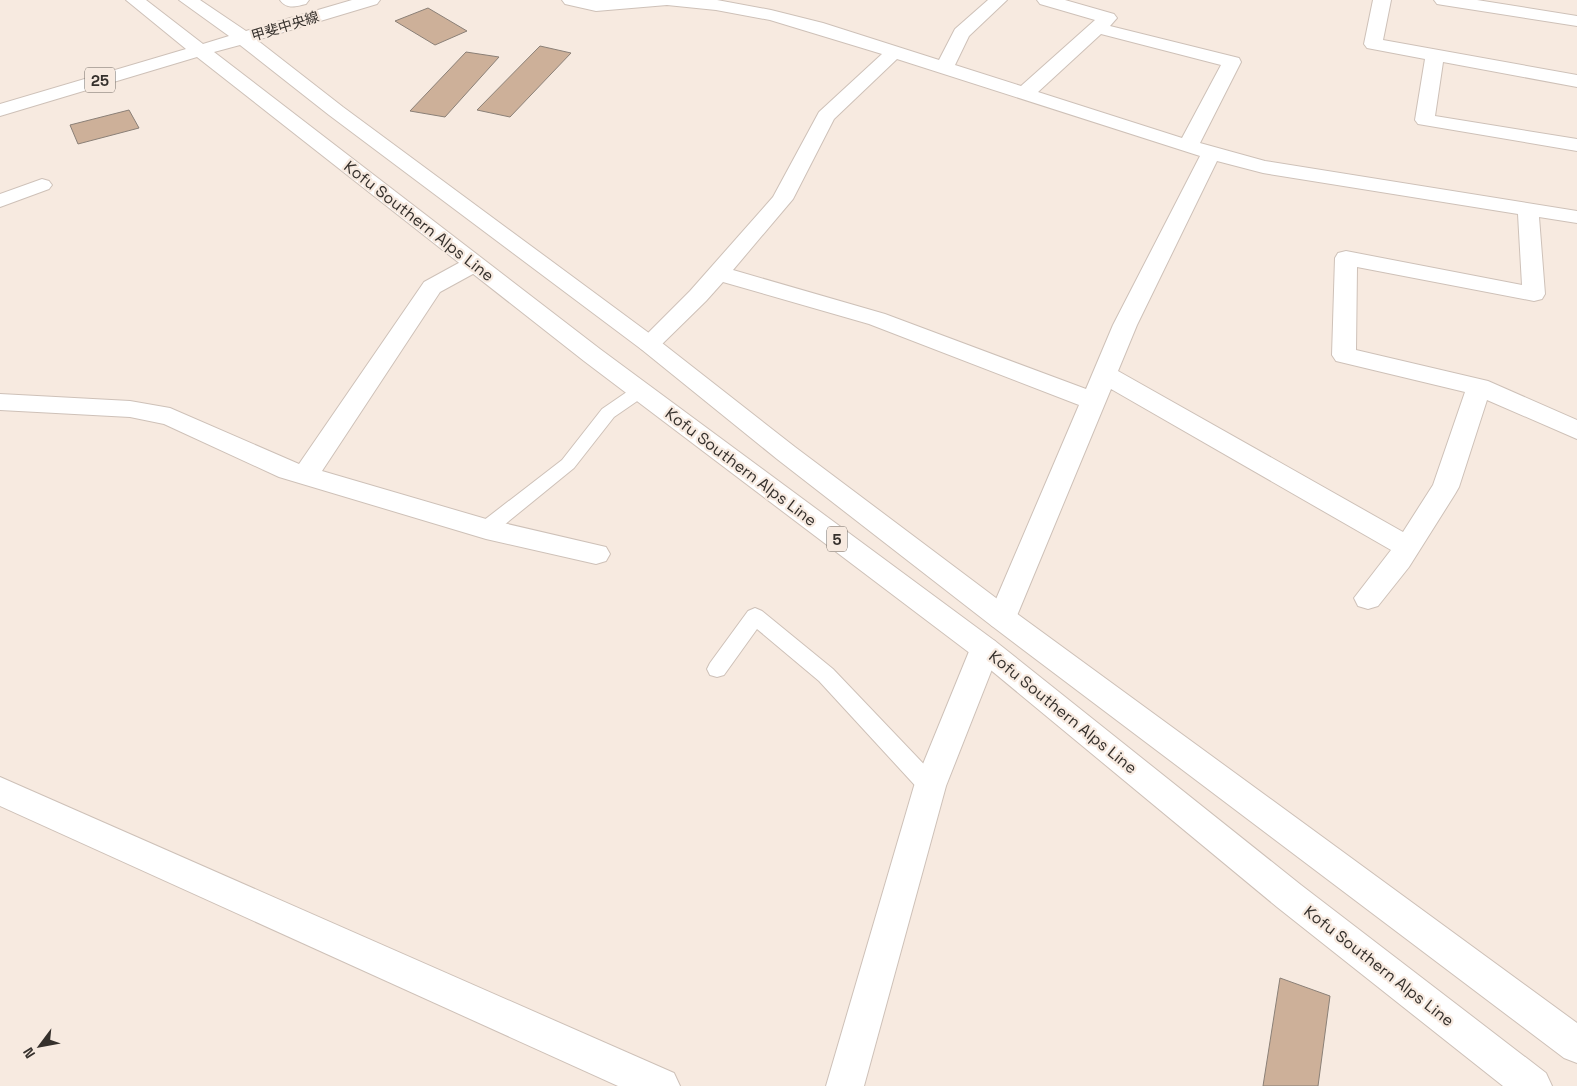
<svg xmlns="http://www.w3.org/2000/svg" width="1577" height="1086" viewBox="0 0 1577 1086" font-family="'Space Grotesk','Noto Sans JP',sans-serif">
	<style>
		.building { fill: #cdb099; stroke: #8b8077 }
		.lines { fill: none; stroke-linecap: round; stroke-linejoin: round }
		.lane-casing { stroke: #cec1b8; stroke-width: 2 }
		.street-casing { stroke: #cec1b8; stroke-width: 2 }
		.secondary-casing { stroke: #cec1b8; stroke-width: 2 }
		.primary-casing { stroke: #cec1b8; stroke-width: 2 }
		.lane { fill: #fff; fill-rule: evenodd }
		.street { fill: #fff; fill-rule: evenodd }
		.secondary { fill: #fff; fill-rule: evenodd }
		.primary { fill: #fff; fill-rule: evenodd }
		.labels { text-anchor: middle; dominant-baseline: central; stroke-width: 4.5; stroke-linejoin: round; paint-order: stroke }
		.far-street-label { font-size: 14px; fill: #35302c; stroke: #f7eae0 }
		.shield { fill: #f7eae0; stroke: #6f6862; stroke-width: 1 }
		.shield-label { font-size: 15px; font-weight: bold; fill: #35302c }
		.street-label { font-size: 16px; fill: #35302c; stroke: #f7eae0 }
	</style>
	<rect width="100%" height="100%" fill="#f7eae0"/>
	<!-- building -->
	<g class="building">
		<path d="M428,8L467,31L435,45L395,21Z"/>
		<path d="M540,46L571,53L510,117L477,110Z"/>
		<path d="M466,52L499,57L445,117L410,111Z"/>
		<path d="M129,110L139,128L78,144L70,125Z"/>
		<path d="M1280,978L1330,996L1318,1086H1263Z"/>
	</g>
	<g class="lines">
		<defs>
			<g id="lane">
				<path d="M640,385L646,387L648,391L646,395L614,417L574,468L493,534L486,536L479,534L477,529L479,524L562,460L602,409L634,387Z"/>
				<path d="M755,608L762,611L833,669L938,779L941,786L938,793L930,795L922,793L819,681L757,629L724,675L717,677L710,675L707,669L710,663L748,611Z"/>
			</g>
			<g id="street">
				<path d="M280,0H309L306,4C297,6 287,10 280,0Z"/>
				<path d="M562,0H717L771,10L823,23L939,60L955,29L988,0H1007L969,36L955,65L1021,86L1095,20L1040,4L1037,0H1065L1114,14L1117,18L1110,26L1239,58L1241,62L1200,143L1265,161L1577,211V223L1539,217L1545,294L1542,299L1534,301L1357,267L1356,350L1488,381L1577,420V439L1487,400L1459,487L1455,494L1409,567L1378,606L1368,609L1358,606L1354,598L1391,550L1111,389L1016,618L1012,626L1002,629L992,626L988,618L1079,405L869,324L723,282L706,301L657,349L649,352L641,349L637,344L690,291L773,197L819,112L882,54L770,20L716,10L667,5L596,11L565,4ZM1101,34L1221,65L1182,138L1038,92ZM897,59L1200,156L1113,325L1086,389L885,314L733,270L793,199L834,119ZM1217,161L1263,173L1518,214L1522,285L1346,251L1338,253L1335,258L1332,355L1336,361L1465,392L1433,485L1403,532L1118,371L1137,325Z"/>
				<path d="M1373,0H1391L1383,40L1577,75V87L1443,62L1435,116L1577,139V151L1418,124L1415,120L1425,59L1367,48L1364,44Z"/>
				<path d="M1434,0H1477L1577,16V26L1443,5L1437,4Z"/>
				<path d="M42,179L49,181L52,185L49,189L0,207V194Z"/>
				<path d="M474,257L482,259L485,264L482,269L440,292L322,471L486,519L606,547L610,554L606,561L596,564L486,539L279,477L164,424L130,417L0,410V394L130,401L170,408L299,464L424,282L466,259Z"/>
				<path d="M985,637L995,641L1000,649L946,786L864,1086H826L914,786L970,649L975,641Z"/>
			</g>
			<path id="secondary" d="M0,777L674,1073L680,1086H618L0,806Z"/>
			<path id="primary" d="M126,0H146L203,44L229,36L179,0H200L246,31L352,0H380L377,4L257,40L343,107L657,339L795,447L1012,610L1577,1023V1063L1564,1058L992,626L777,459L641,349L329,115L240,45L214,52L600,349L995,641L1301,885L1546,1073L1552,1086H1503L1277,907L975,657L584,361L197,57L0,116V104L186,49Z"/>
		</defs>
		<!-- lane casing -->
		<use href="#lane" class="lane-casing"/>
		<!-- street casing -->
		<use href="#street" class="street-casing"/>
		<!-- secondary casing -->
		<use href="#secondary" class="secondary-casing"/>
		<!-- primary casing -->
		<use href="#primary" class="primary-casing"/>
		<!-- lane -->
		<use href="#lane" class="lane"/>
		<!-- street -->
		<use href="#street" class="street"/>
		<!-- secondary -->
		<use href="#secondary" class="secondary"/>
		<!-- primary -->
		<use href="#primary" class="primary"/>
	</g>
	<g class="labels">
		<!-- far-street labels -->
		<g class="far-street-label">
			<text transform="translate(285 26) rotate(-17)">甲斐中央線</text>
		</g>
		<!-- shield labels -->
		<g class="shield">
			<rect x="85" y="67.5" width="30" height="25" rx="4"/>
			<rect x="827" y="526.5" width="20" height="25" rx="4"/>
		</g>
		<g class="shield-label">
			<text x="100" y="80">25</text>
			<text x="837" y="539">5</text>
		</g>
		<!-- street labels -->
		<g class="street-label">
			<text transform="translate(419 221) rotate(38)">Kofu Southern Alps Line</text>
			<text transform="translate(741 467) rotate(37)">Kofu Southern Alps Line</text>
			<text transform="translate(1063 712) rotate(39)">Kofu Southern Alps Line</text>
			<text transform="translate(1379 966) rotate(38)">Kofu Southern Alps Line</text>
		</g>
	</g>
	<!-- north arrow -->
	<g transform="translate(40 1046) rotate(238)" stroke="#f7eae0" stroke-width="4" paint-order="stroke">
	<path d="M0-4L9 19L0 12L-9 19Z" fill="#35302c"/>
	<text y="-8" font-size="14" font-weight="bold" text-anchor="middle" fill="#35302c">N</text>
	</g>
</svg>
